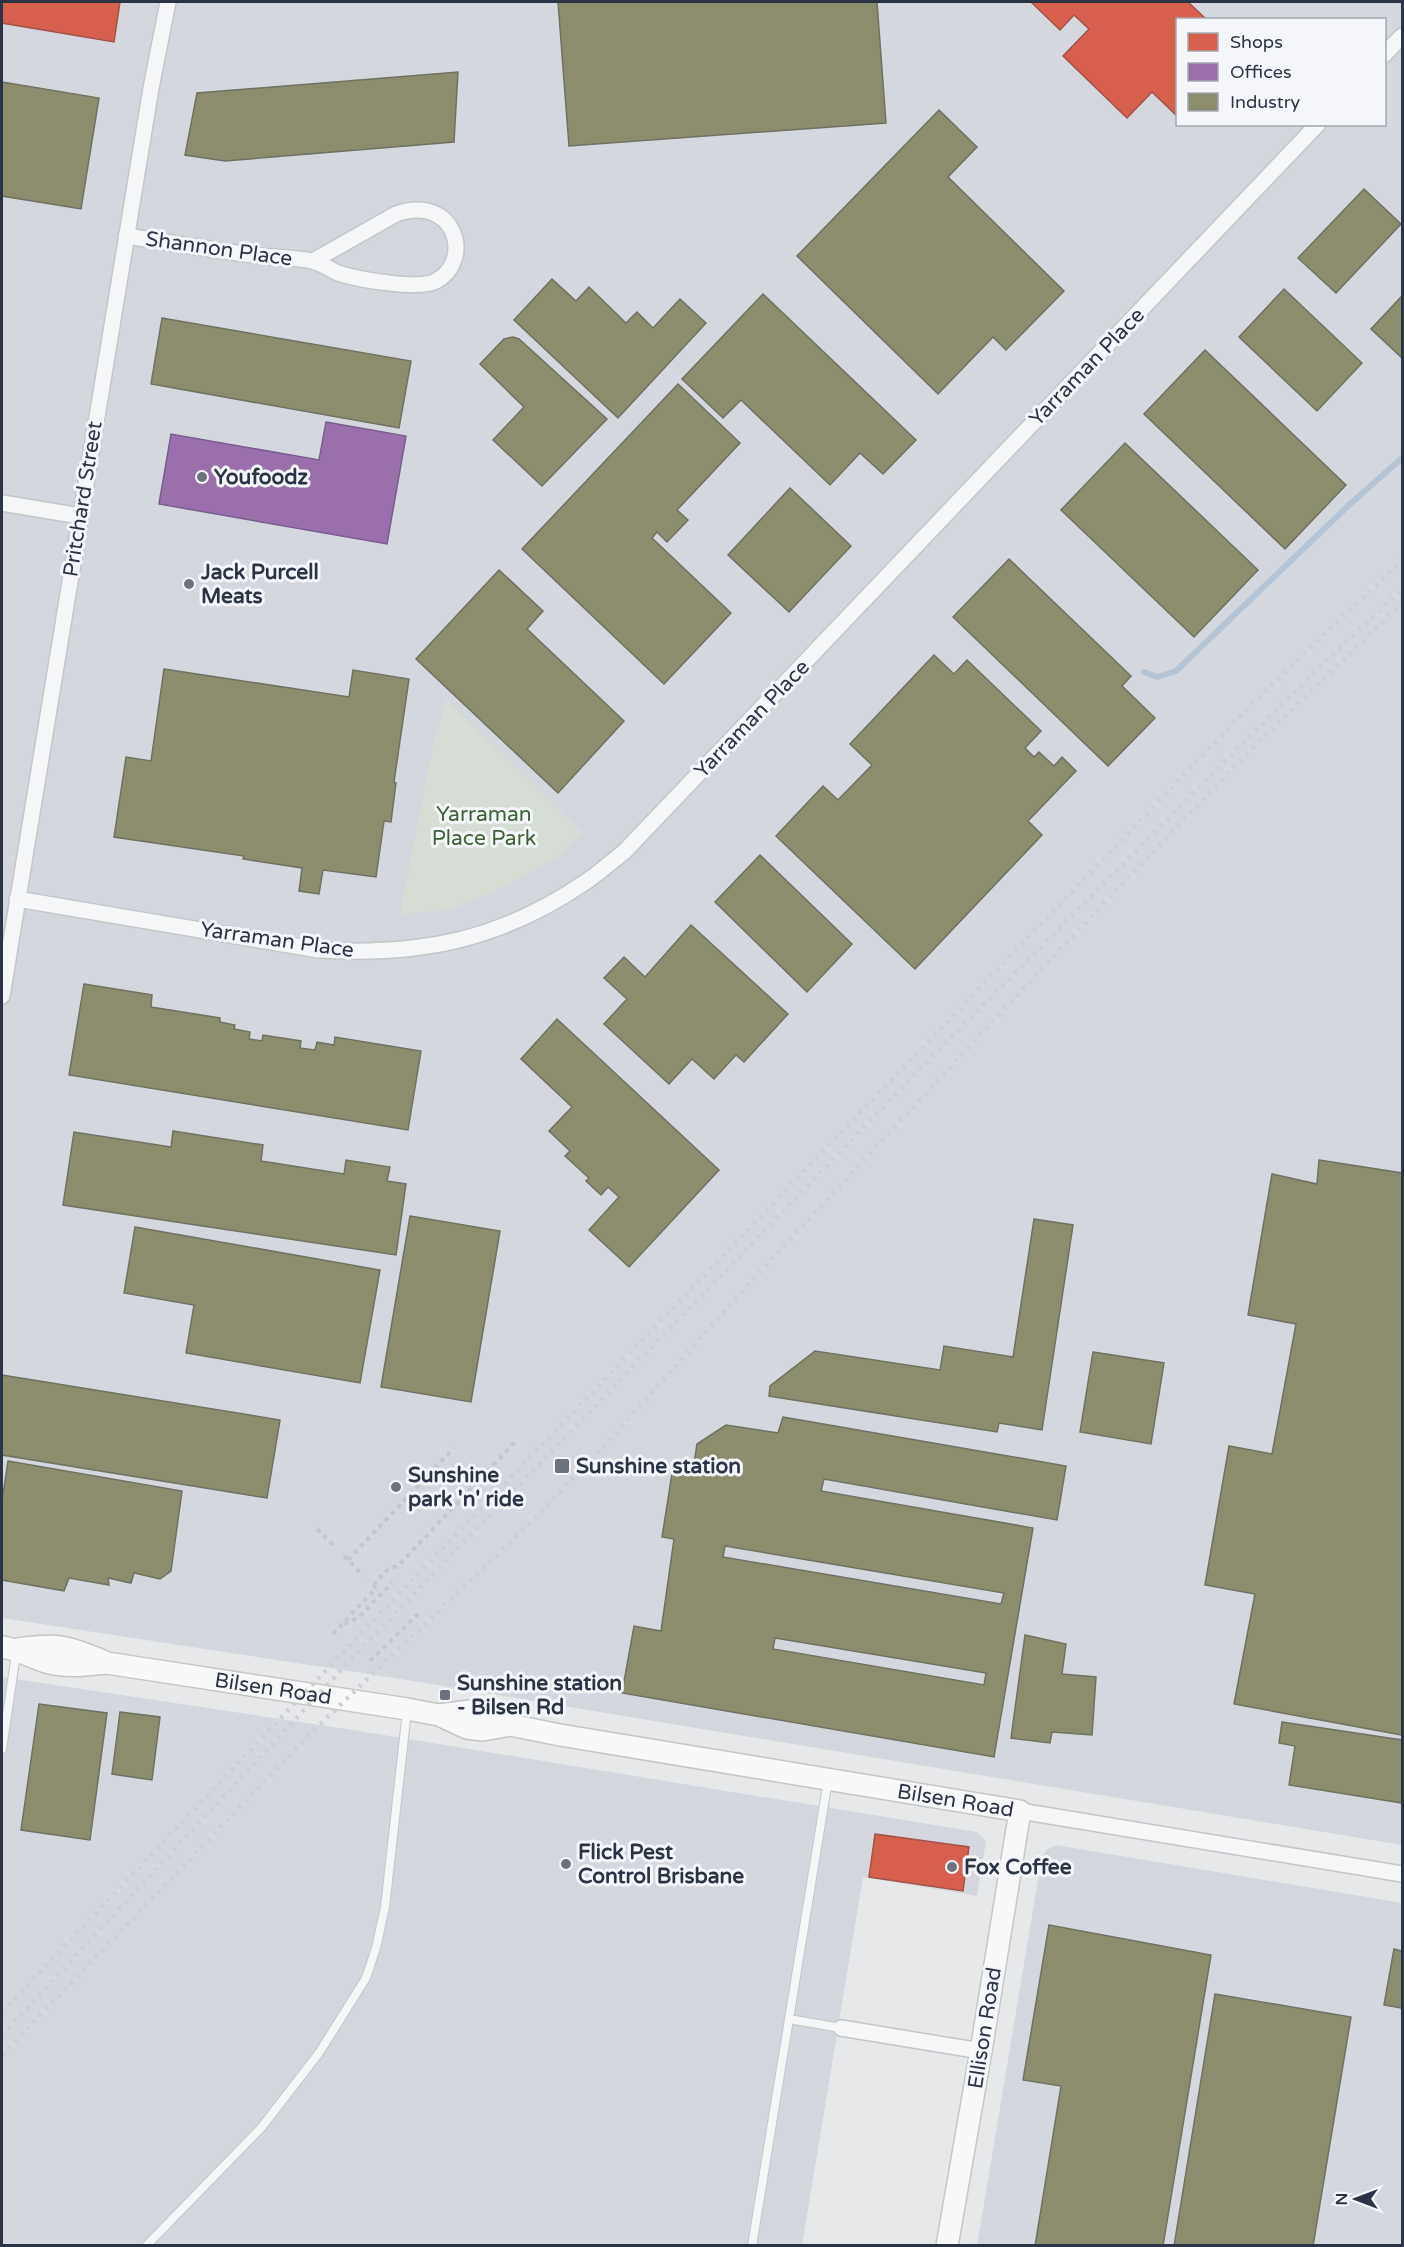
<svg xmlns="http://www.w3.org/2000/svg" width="1404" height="2247" viewBox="0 0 1404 2247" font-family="'Varela Round',sans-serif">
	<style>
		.built { fill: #d4d7dd; fill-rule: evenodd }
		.green { fill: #d6ded6 }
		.shops { fill: #d6604d; stroke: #a3534b; stroke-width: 1.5 }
		.offices { fill: #9970ab; stroke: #785e8c; stroke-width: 1.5 }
		.industry { fill: #8c8c6e; stroke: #6f7262; stroke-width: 1.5; fill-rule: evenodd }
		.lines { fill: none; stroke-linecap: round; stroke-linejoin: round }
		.stream { stroke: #b4c4d5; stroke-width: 6 }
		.lane-casing { stroke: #c4c6c8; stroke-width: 10 }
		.street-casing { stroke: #c4c6c8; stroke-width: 18 }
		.secondary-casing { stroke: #c4c6c8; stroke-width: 24 }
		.path { stroke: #c5c6ca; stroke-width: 4; stroke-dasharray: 4.5 4.5; stroke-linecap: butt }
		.lane { stroke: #f5f6f7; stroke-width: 8 }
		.street { stroke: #f5f6f7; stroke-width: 15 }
		.secondary { stroke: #f8f8f8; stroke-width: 21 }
		.rail { stroke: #cecfd2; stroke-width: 4.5; stroke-dasharray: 3 6; stroke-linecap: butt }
		.poi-dot { fill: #6c737f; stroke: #f4f6f9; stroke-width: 2 }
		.labels { text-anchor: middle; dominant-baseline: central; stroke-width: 6; stroke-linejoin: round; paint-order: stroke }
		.street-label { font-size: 21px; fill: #2b3445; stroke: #f4f6f9 }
		.poi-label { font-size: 21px; font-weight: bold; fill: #2b3445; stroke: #f4f6f9; text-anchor: start }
		.park-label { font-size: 21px; fill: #3f6138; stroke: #f4f6f9 }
	</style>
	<rect width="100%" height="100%" fill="#e6e8ea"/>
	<!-- built -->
	<g class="built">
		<path d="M2,2H1402V1845L401,1679L2,1618ZM1178,20H1384V124H1178Z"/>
		<path d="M2,1677L353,1730L977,1832L986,1841L977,1896L863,1877L802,2245H2Z"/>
		<path d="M1056,1845L1402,1903V2245L977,2246L1042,1856L1047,1849Z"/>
	</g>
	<!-- green -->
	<path class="green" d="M446,699L582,833L559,856L505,887L449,910L400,914L433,746Z"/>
	<!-- shops -->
	<g class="shops">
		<path d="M2,2H120L114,42L2,23Z"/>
		<path d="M1031,2H1188L1207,20H1178V117L1152,92L1127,118L1063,56L1089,29L1074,15L1060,30Z"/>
		<path d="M875,1834L969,1847L963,1891L869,1877Z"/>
	</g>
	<!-- offices -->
	<path class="offices" d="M326,422L406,436L387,544L159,504L171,434L319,460Z"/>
	<!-- industry -->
	<g class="industry">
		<path d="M558,2H877L886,123L569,146Z"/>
		<path d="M458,72L454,142L225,161L185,155L197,93Z"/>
		<path d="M2,82L99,98L81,209L2,196Z"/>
		<path d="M939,110L977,147L948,177L1064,291L1006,350L993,337L938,394L797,256Z"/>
		<path d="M1364,189L1401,224L1336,293L1298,258Z"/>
		<path d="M552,279L576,301L589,287L626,323L637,312L653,328L680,299L706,323L618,418L514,320Z"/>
		<path d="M1284,289L1362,363L1317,411L1239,337Z"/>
		<path d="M763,294L916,440L883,474L860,453L830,485L741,400L723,418L682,379Z"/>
		<path d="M1402,296V358L1371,329Z"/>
		<path d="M162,318L411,361L399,428L151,384Z"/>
		<path d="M513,337L519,339L607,419L542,486L493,440L524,407L480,364L504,339Z"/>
		<path d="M1205,350L1346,485L1285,549L1144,414Z"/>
		<path d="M678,384L740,443L677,510L688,520L667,542L657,532L652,538L731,613L664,684L522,549Z"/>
		<path d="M1125,443L1258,570L1194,637L1061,510Z"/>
		<path d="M790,488L851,546L789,612L728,555Z"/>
		<path d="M1009,559L1131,676L1122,686L1155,718L1108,766L953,617Z"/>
		<path d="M499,570L543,611L527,629L624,721L558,793L416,659Z"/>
		<path d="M934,655L954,674L967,660L1041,731L1025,748L1034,757L1039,752L1054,766L1062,757L1076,771L1028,821L1042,835L915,969L776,836L823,786L838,800L872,765L850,744Z"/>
		<path d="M164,669L349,697L353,670L409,679L394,782L396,783L391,822L384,821L376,877L323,870L319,894L299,891L302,868L243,859L244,856L114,837L126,757L151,761Z"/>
		<path d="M760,855L852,944L807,992L715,902Z"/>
		<path d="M691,925L788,1014L744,1062L736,1055L714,1079L692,1059L669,1084L604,1024L627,999L604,978L624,957L645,977Z"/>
		<path d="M84,984L152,995L151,1007L220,1018V1022L235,1025L234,1029L250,1032L249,1039L262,1041L263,1035L301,1041L300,1048L315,1050L317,1042L334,1045L335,1037L421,1051L408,1130L69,1075Z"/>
		<path d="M557,1019L719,1170L629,1267L589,1230L619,1197L608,1187L601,1195L586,1181L589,1178L565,1156L570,1151L549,1131L572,1107L521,1059Z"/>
		<path d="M173,1131L263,1145L261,1161L344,1174L346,1160L390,1167L387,1181L406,1184L396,1255L63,1205L74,1132L171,1147Z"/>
		<path d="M1319,1160L1402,1173V1735L1234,1704L1255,1594L1205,1585L1229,1446L1272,1454L1296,1324L1248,1315L1272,1174L1317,1184Z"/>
		<path d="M410,1216L500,1231L471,1402L381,1387Z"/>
		<path d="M1034,1219L1073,1225L1042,1430L999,1423L997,1432L769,1396L770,1386L815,1351L940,1370L944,1346L1013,1357Z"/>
		<path d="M135,1227L380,1270L360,1383L186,1353L194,1305L124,1293Z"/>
		<path d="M1093,1352L1164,1363L1151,1444L1080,1432Z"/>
		<path d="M2,1375L280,1420L267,1498L2,1455Z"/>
		<path d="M783,1417L1066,1466L1057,1520L824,1479L821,1491L1033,1528L994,1757L622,1693L634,1626L661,1631L674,1539L662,1537L673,1467L693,1470L697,1444L726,1425L778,1433ZM725,1546L1004,1593L1001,1604L723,1557ZM775,1638L986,1673L984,1685L773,1649Z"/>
		<path d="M8,1461L182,1491L171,1571L160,1579L134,1573L131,1583L108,1578L109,1585L69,1578L64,1591L2,1580V1501Z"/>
		<path d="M1025,1635L1066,1644L1062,1674L1096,1677L1092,1735L1052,1732L1050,1743L1011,1738Z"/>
		<path d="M39,1704L107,1713L90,1840L21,1830Z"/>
		<path d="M120,1712L160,1717L152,1780L112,1774Z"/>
		<path d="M1282,1722L1402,1740V1803L1289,1785L1295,1746L1279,1743Z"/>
		<path d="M1049,1925L1211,1955L1163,2246H1035L1061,2086L1023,2080Z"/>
		<path d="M1394,1949L1402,1951V2008L1384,2005Z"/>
		<path d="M1215,1994L1351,2017L1313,2246H1174Z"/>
	</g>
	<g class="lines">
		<!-- stream -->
		<path class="stream" d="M1144,672L1157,677L1176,671L1349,505L1402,458"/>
		<defs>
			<g id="lane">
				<path d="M2,1749L16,1654"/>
				<path d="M789,2019L841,2028"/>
				<path d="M146,2246L261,2128L319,2053L366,1978L376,1948L385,1907L407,1711"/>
				<path d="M752,2246L828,1780"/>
			</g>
			<g id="street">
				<path d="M1384,55L1402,36"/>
				<path d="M126,236C168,242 210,250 253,255C270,258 297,257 312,261C323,263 331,271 341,274C361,280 420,290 436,281C474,261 456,193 396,214L313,261"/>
				<path d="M2,503L80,516"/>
				<path d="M17,899L319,950C420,956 500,940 584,883C598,874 611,862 624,852L1318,124"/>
				<path d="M2,996L151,88L168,2"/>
				<path d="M1020,1811L1402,1874"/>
				<path d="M841,2028L981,2051"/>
			</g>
			<g id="secondary">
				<path id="s1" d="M2,1647C18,1649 30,1657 46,1662C66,1668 87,1665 107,1663L407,1709L439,1715L467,1728L483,1730L510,1725"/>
				<path d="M18,1649C57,1643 67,1646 103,1661"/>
				<path id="s2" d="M439,1715L470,1711L487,1714L510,1725L560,1735L1020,1811L981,2051L947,2246"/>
			</g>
		</defs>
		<!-- lane casing -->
		<use href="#lane" class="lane-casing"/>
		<!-- street casing -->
		<use href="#street" class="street-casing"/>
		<!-- secondary casing -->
		<use href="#secondary" class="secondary-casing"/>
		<!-- path -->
		<g class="path">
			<path d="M317,1529L336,1548"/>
			<path d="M344,1556L361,1573"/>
			<path d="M348,1560L454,1448"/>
			<path d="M373,1585L389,1568L398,1566L516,1441"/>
			<path d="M344,1624L358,1618L392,1583"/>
			<path d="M333,1634L376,1588L369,1581"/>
			<path d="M370,1661L421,1611"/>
		</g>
		<!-- lane -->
		<use href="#lane" class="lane"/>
		<!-- street -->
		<use href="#street" class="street"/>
		<!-- secondary -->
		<use href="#secondary" class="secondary"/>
		<!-- rail -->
		<g class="rail">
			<path d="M2,2012L349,1646L1249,707L1402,560"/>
			<path d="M2,2035L358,1652L922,1067L1241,745L1337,650L1402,590"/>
			<path d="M2,2055L311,1733L522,1531L606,1444L746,1287L1035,976L1256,744L1402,603"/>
		</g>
	</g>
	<!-- markers -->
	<g class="poi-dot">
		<circle cx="202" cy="477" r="6"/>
		<circle cx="189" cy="584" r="6"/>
		<rect x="554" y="1458" width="16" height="16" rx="3"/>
		<circle cx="396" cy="1487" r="6"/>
		<rect x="439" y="1689" width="12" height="12" rx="3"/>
		<circle cx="566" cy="1864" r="6"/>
		<circle cx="952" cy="1867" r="6"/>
	</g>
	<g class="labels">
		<!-- street labels -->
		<g class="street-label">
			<text transform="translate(219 249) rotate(8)">Shannon Place</text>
			<text transform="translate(1087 367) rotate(-46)">Yarraman Place</text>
			<text transform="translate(83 499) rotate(-81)">Pritchard Street</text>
			<text transform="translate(752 719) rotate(-46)">Yarraman Place</text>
			<text transform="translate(277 940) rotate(8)">Yarraman Place</text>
			<text stroke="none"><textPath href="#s1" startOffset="276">Bilsen Road</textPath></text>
			<text stroke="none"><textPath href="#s2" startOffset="526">Bilsen Road</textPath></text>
			<text transform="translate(985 2028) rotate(-81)">Ellison Road</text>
		</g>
		<!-- poi labels -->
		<g class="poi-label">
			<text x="214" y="477">Youfoodz</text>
			<text x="201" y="572">Jack Purcell<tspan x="201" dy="24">Meats</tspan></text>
			<text x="576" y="1466">Sunshine station</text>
			<text x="408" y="1475">Sunshine<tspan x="408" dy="24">park 'n' ride</tspan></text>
			<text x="457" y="1683">Sunshine station<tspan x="457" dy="24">- Bilsen Rd</tspan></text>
			<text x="578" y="1852">Flick Pest<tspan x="578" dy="24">Control Brisbane</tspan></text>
			<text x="964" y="1867">Fox Coffee</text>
		</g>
		<!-- park labels -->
		<g class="park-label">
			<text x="484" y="814">Yarraman<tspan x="484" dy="24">Place Park</tspan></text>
		</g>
	</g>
	<!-- border -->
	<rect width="1404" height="2247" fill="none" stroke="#2b3445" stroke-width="6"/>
	<!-- legend -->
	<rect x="1176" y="18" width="210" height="108" fill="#f4f6f9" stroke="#a4a8b1" stroke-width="1.5"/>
	<rect x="1188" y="33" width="30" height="18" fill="#d6604d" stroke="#a4a8b1" stroke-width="1.5"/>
	<text x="1230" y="48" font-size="18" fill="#2b3445">Shops</text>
	<rect x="1188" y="63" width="30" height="18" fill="#9970ab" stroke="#a4a8b1" stroke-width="1.5"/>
	<text x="1230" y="78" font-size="18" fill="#2b3445">Offices</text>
	<rect x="1188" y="93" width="30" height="18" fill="#8c8c6e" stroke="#a4a8b1" stroke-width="1.5"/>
	<text x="1230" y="108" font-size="18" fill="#2b3445">Industry</text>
	<!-- north arrow -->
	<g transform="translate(1356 2199) rotate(270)" stroke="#f4f6f9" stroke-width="4.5" paint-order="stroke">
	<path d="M0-4.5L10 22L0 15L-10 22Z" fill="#2b3445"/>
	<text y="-9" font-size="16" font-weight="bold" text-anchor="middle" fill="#2b3445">N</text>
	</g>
</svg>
